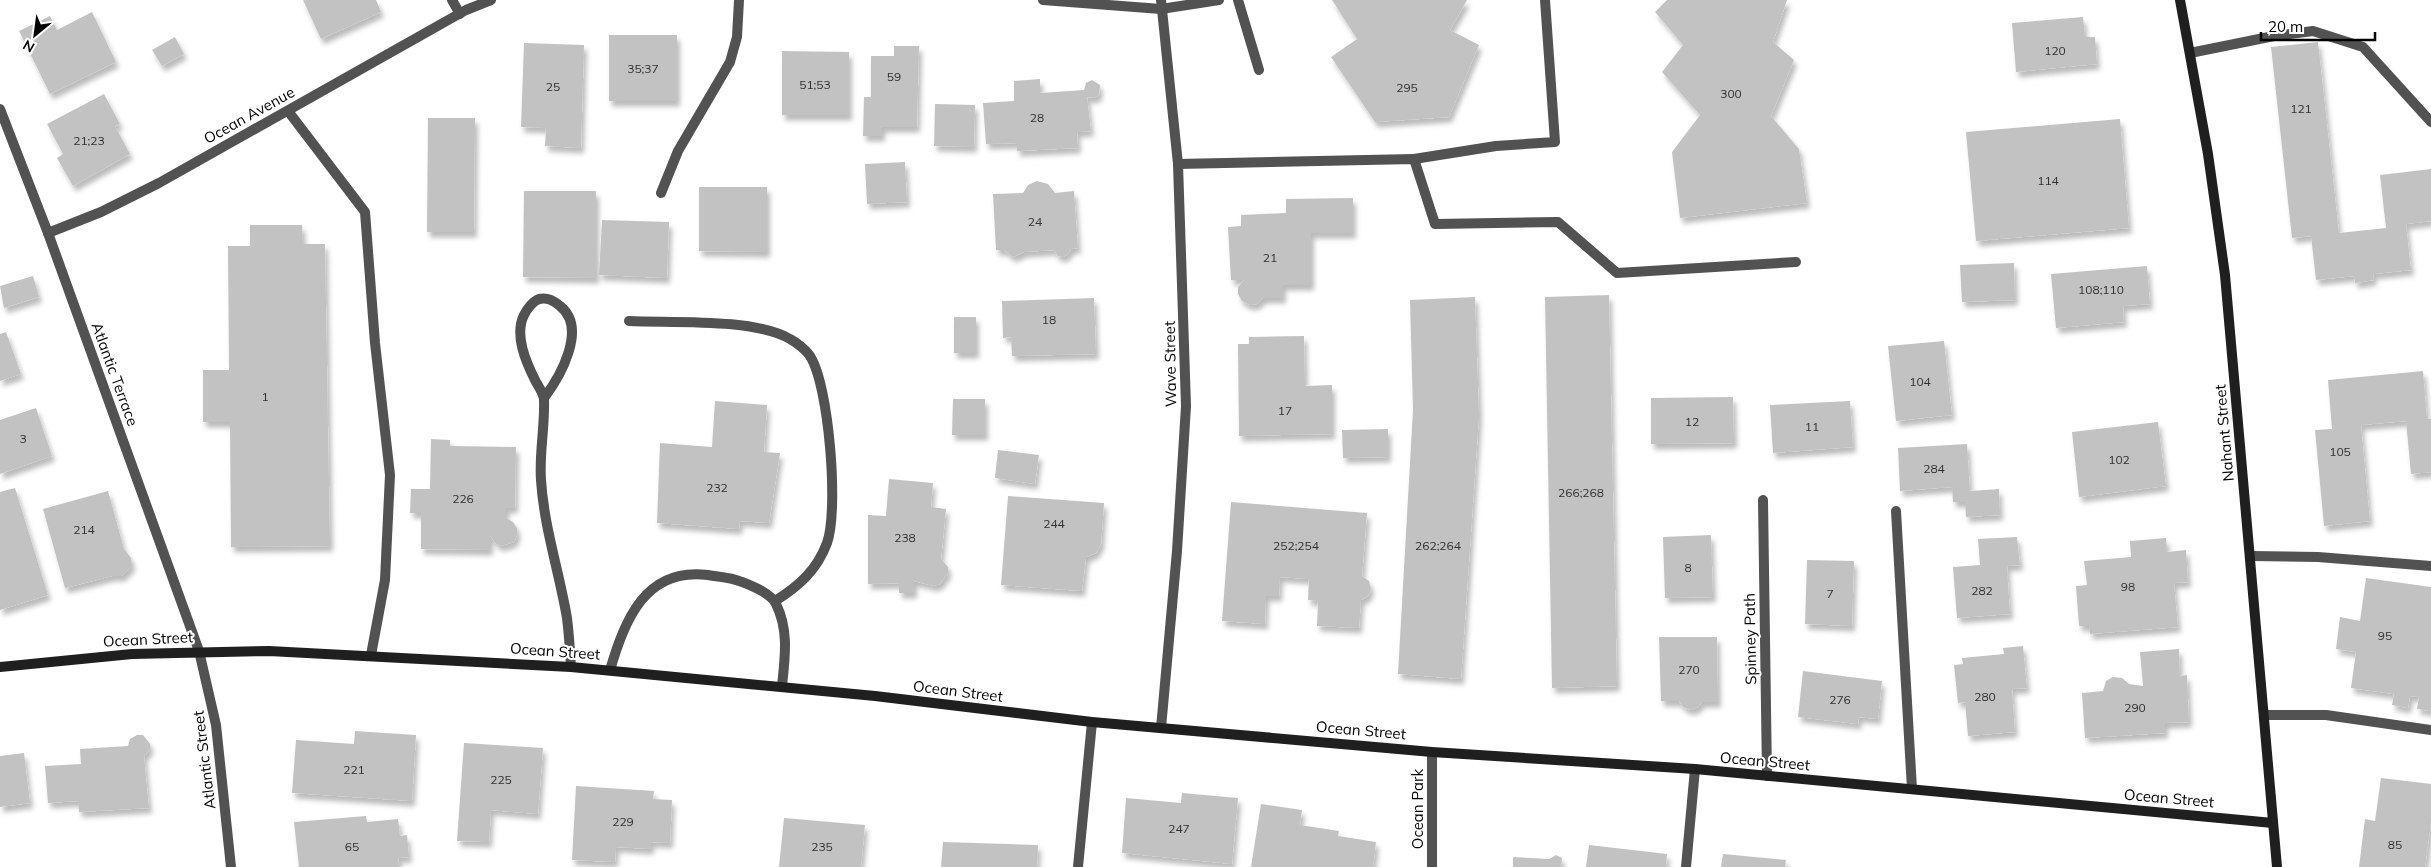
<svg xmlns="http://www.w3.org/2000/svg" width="2431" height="867" viewBox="0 0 2431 867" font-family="Mulish,sans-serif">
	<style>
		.building { fill: #c2c2c2; filter: url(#shadow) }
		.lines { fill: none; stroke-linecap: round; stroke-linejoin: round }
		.lane { stroke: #525252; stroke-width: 10 }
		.street { stroke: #525252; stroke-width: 10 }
		.secondary { stroke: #1f1f1f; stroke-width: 10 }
		.labels { text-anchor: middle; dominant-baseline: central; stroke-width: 4; stroke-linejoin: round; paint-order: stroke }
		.number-label { font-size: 12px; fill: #303030 }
		.street-label { font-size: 15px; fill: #000; stroke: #fff }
	</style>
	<defs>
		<filter id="shadow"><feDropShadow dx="3" dy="5.5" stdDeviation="2.5" flood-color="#0004"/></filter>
	</defs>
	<rect width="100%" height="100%" fill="#fff"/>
	<!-- building -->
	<g class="building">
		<path d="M303,0H376L381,12L321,39Z"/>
		<path d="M1332,0H1467L1450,30L1479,45L1449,117L1375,122L1331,57L1357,39Z"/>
		<path d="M1667,0H1787L1773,42L1794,60L1771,116L1799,149L1807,203L1680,218L1672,152L1700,115L1662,72L1683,45L1655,12Z"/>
		<path d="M92,12L116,62L50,94L19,31L50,16L57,30Z"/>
		<path d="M2083,17L2085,37H2095L2097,64L2016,72L2012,23Z"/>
		<rect x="609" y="35" width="68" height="66"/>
		<path d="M175,37L184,54L162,66L152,50Z"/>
		<path d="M2318,42L2339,233L2386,228L2380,175L2431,169V221L2406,224L2411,270L2373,274L2374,280L2355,283L2354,276L2316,280L2311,236L2292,238L2271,47Z"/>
		<path d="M524,43L584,45L581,148L545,146L546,128L521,127Z"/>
		<path d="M894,46H919L917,127H882V136H863L864,97H871V56H894Z"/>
		<path d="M782,51L849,52V115H782Z"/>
		<path d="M1040,79V93L1084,90L1086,83L1092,80L1100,85L1099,95L1094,98L1087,97L1091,131L1077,132L1078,148L1017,151V143L986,144L983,103L1014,101V81Z"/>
		<path d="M104,94L120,124L115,126L130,154L73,186L57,158L63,154L47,124Z"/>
		<path d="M935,104L975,105L974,147L934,146Z"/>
		<path d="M428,118H475L474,232H427Z"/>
		<path d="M2120,119L2129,228L1976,241L1966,132Z"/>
		<path d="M905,162L907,202L867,204L865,164Z"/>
		<path d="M1037,181L1048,184L1055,193L1074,191L1078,248L1071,249L1068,254L1063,257L1058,256L1054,250L1024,252L1013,257L1004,250H996L993,194L1023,193L1028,185Z"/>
		<path d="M699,187H767V252L699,251Z"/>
		<path d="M524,191H596V278L523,277Z"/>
		<path d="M1353,198V233H1311V285H1283V298H1263L1257,304L1250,305L1242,301L1238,294V287L1244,280H1231L1228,227L1241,226V215L1286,213V199Z"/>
		<path d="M602,220L669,222L667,278L599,275Z"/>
		<path d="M250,225H302L303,244H325L330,546L231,547L230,422H203V370H229L228,246H250Z"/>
		<path d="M2014,263L2015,300L1962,302L1960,265Z"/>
		<path d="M2147,266L2150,304L2123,306L2124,322L2056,328L2051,274Z"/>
		<path d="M33,276L39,297L4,308L0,286Z"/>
		<path d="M1609,295L1617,686L1552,688L1545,297Z"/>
		<path d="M1475,297L1479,416L1461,679L1398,674L1413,410L1410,300Z"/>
		<path d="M1094,298L1096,354L1012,356L1011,337L1003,338L1002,301Z"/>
		<rect x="954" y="317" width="22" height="36"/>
		<path d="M6,332L21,374L0,381V334Z"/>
		<path d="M1304,336L1305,386L1332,385V434L1239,436L1238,344H1249V337Z"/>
		<path d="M1944,341L1952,415L1896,421L1888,346Z"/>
		<path d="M2423,371L2427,419H2431V472L2411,474L2406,421L2361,425L2370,521L2324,526L2315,430L2332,429L2328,380Z"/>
		<path d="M1733,397L1734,443L1651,444V398Z"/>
		<path d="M953,399H985V435H952Z"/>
		<path d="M715,401L767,405L764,452L780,453L769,523L740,521L739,529L657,523L660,443L712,447Z"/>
		<path d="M1850,401L1853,447L1773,453L1770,405Z"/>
		<path d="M36,408L52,456L0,474V420Z"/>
		<path d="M2158,422L2166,486L2079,497L2072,432Z"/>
		<path d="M1388,429V457L1343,458L1342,430Z"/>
		<path d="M431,439L450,440V446L516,447L515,508H506V518L513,522L517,528V535L514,542L501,546L495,543L490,535V550L421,549V513H410L411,489H430Z"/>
		<path d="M1967,444L1970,491L1999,489L2000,515L1966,517L1965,502H1953L1952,487L1900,491L1898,448Z"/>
		<path d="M998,450L1039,455L1035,484L995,478Z"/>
		<path d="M889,479L933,483L931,507L946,509L941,559L948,567V573L940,584L934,586L914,581V593H899V583L868,584V515L886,516Z"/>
		<path d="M15,488L48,595L0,610V492Z"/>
		<path d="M108,491L124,549L131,558L132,566L122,576H112L65,588L43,509Z"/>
		<path d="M1008,496L1104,503L1101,544L1096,553L1086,557L1082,591L1001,585Z"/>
		<path d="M1231,502L1367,513L1362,576L1369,581L1371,589L1368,596L1361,600L1359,628L1317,626L1318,601L1308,600L1309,579L1280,577L1279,596H1266L1265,624L1222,621Z"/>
		<path d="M1711,535L1713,597L1665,598L1663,537Z"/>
		<path d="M2017,537L2020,565L2007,566L2010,614L1957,618L1953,567L1980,565L1978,539Z"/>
		<path d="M2166,538L2167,552L2186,550L2188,582L2174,583L2178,627L2090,634L2089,626H2079L2076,586L2087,585L2084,561L2131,557L2130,541Z"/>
		<path d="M1807,560L1854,561L1852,626L1805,624Z"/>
		<path d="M2366,578L2431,587V711L2417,709L2419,697L2410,696L2408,708L2392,705L2394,694L2351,688L2356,652L2336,649L2340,617L2360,621Z"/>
		<path d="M1659,637H1717L1718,702H1702L1698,707L1691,710L1683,707L1679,701H1661Z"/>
		<path d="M2023,646L2027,688L2012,689L2015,732L1968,736L1965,702L1958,703L1954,665L1963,664L1962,658L2004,654L2003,648Z"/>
		<path d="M2179,649L2180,676L2187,675L2189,722L2165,723V733L2085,738L2082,693L2103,691L2106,681L2113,677L2122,678L2129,684L2143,686L2140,652Z"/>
		<path d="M1803,671L1882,681L1878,719L1859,717L1858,724L1798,717Z"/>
		<path d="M355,731L416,735L412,801L292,793L296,740L354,744Z"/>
		<path d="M137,735H143L150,744V749L144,756L149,808L79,812L78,801L48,803L45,766L81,764L80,749L128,746L130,739Z"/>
		<path d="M464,743L543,748L538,814L491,810L489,842L457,841Z"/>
		<path d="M24,753L30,803L0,807V756Z"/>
		<path d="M2381,778L2431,784V822L2425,867H2359L2365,819L2375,821Z"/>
		<path d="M576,786L654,791L653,799L672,800L670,843L651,842V849L616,847L615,862L572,860Z"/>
		<path d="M1182,793L1238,798L1232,864L1122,853L1126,798L1181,803Z"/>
		<path d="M1261,804L1302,810L1300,825L1339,831L1338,836L1376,842L1373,867H1251Z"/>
		<path d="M366,816L367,822L398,819L400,836L407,835L409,857L398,858L399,867H299L294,822Z"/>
		<path d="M784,818L865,825L861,867H779Z"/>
		<path d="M943,842L1038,845L1037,867H941Z"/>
		<path d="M1589,845L1667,854L1666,867H1586Z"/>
		<path d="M1723,854L1786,860L1785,867H1721Z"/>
		<path d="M1556,855L1562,858L1561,867H1513V857L1549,859Z"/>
	</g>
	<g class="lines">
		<!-- lane -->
		<g class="lane">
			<path d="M1238,0L1259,70"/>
			<path d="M1161,9L1219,0"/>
			<path d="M2190,53L2274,36L2313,31L2363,47L2431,122"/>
			<path d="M288,111L365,212L375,343L390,475L385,580L371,655"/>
			<path d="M1414,159L1496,146L1555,142L1545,0"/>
			<path d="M1178,164L1414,159L1435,224L1558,222L1617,273L1796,262"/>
			<path d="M661,193L678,151L730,62L737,37L739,0"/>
			<path d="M629,321C673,323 753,318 790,339C796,342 806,350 810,356C829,385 839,510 827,543C817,570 799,586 775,601"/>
			<path d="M544,398C560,377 588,328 560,306C554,301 548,297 539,299C533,301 527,309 524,315C514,335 526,362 535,380C538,386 544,394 544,400C545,427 539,454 541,480C544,527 559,571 567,618C569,634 570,650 571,667"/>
			<path d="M2250,556L2318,557L2431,566"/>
			<path d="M610,670C625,620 645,567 708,575C719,577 731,577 742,582C752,586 771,593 776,604C789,630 785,657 782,686"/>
			<path d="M2264,715H2326L2431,730"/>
		</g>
		<!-- street -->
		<g class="street">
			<path d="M452,0L460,14"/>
			<path d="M1043,0L1161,9"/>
			<path d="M1161,0L1178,164L1186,406L1177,551L1161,728"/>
			<path d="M0,109L48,233L199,651L216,725L231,867"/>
			<path d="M48,233L101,212L159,183L466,10L491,0"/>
			<path d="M1763,500L1767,776"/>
			<path d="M1896,511L1912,789"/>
			<path d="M1078,867L1092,722"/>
			<path d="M1432,867V752"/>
			<path d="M1686,867L1695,769"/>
		</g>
		<!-- secondary -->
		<g class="secondary">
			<path d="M2180,0L2208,154L2225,275L2277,867"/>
			<path d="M0,667L132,654L269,651L571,667L875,696L1092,722L1432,752L1695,769L2273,823"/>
		</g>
	</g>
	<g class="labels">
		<!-- number labels -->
		<g class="number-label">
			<text x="2055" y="50">120</text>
			<text x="643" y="68">35;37</text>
			<text x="894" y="76">59</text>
			<text x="815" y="84">51;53</text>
			<text x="553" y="86">25</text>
			<text x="1407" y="87">295</text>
			<text x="1731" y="93">300</text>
			<text x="2301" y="108">121</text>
			<text x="1037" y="117">28</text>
			<text x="89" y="140">21;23</text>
			<text x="2048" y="180">114</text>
			<text x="1035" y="221">24</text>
			<text x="1270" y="257">21</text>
			<text x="2101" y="289">108;110</text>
			<text x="1049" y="319">18</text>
			<text x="1920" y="381">104</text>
			<text x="265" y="396">1</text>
			<text x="1285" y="410">17</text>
			<text x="1692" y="421">12</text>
			<text x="1812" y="426">11</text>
			<text x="23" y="438">3</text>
			<text x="2340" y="451">105</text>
			<text x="2119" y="459">102</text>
			<text x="1934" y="468">284</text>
			<text x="717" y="487">232</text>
			<text x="1581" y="492">266;268</text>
			<text x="463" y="498">226</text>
			<text x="1054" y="523">244</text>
			<text x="84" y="529">214</text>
			<text x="905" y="537">238</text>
			<text x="1296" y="545">252;254</text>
			<text x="1438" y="545">262;264</text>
			<text x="1688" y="567">8</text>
			<text x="2128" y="586">98</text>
			<text x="1982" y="590">282</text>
			<text x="1830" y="593">7</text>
			<text x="2385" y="635">95</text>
			<text x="1689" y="669">270</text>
			<text x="1985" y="696">280</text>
			<text x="1840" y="699">276</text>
			<text x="2135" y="707">290</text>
			<text x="354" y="769">221</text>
			<text x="501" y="779">225</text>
			<text x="623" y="821">229</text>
			<text x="1179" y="828">247</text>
			<text x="2395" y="844">85</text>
			<text x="352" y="846">65</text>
			<text x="822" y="846">235</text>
		</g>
		<!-- street labels -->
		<g class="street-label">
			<text transform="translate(249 115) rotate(-29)">Ocean Avenue</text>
			<text transform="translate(1170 364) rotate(-91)">Wave Street</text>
			<text transform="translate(115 374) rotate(70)">Atlantic Terrace</text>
			<text transform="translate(2224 433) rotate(-95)">Nahant Street</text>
			<text transform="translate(148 639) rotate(-3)">Ocean Street</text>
			<text transform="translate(1750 639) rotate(-91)">Spinney Path</text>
			<text transform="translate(555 651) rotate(4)">Ocean Street</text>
			<text transform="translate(958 691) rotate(7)">Ocean Street</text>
			<text transform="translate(1361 730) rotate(5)">Ocean Street</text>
			<text transform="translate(204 760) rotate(-97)">Atlantic Street</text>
			<text transform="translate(1765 761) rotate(5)">Ocean Street</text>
			<text transform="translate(2169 798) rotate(5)">Ocean Street</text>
			<text transform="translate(1417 809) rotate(-90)">Ocean Park</text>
		</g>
	</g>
	<!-- north arrow -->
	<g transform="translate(35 35) rotate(209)" stroke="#ffffff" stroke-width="4" paint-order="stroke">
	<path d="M0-4L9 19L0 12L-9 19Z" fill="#000000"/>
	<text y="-8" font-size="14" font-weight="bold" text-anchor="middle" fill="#000000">N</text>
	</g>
	<!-- scale -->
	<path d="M2261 32v8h114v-8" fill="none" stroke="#000000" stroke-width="2.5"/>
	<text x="2268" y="32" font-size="15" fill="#000000" stroke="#ffffff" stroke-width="4" paint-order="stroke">20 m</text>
</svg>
